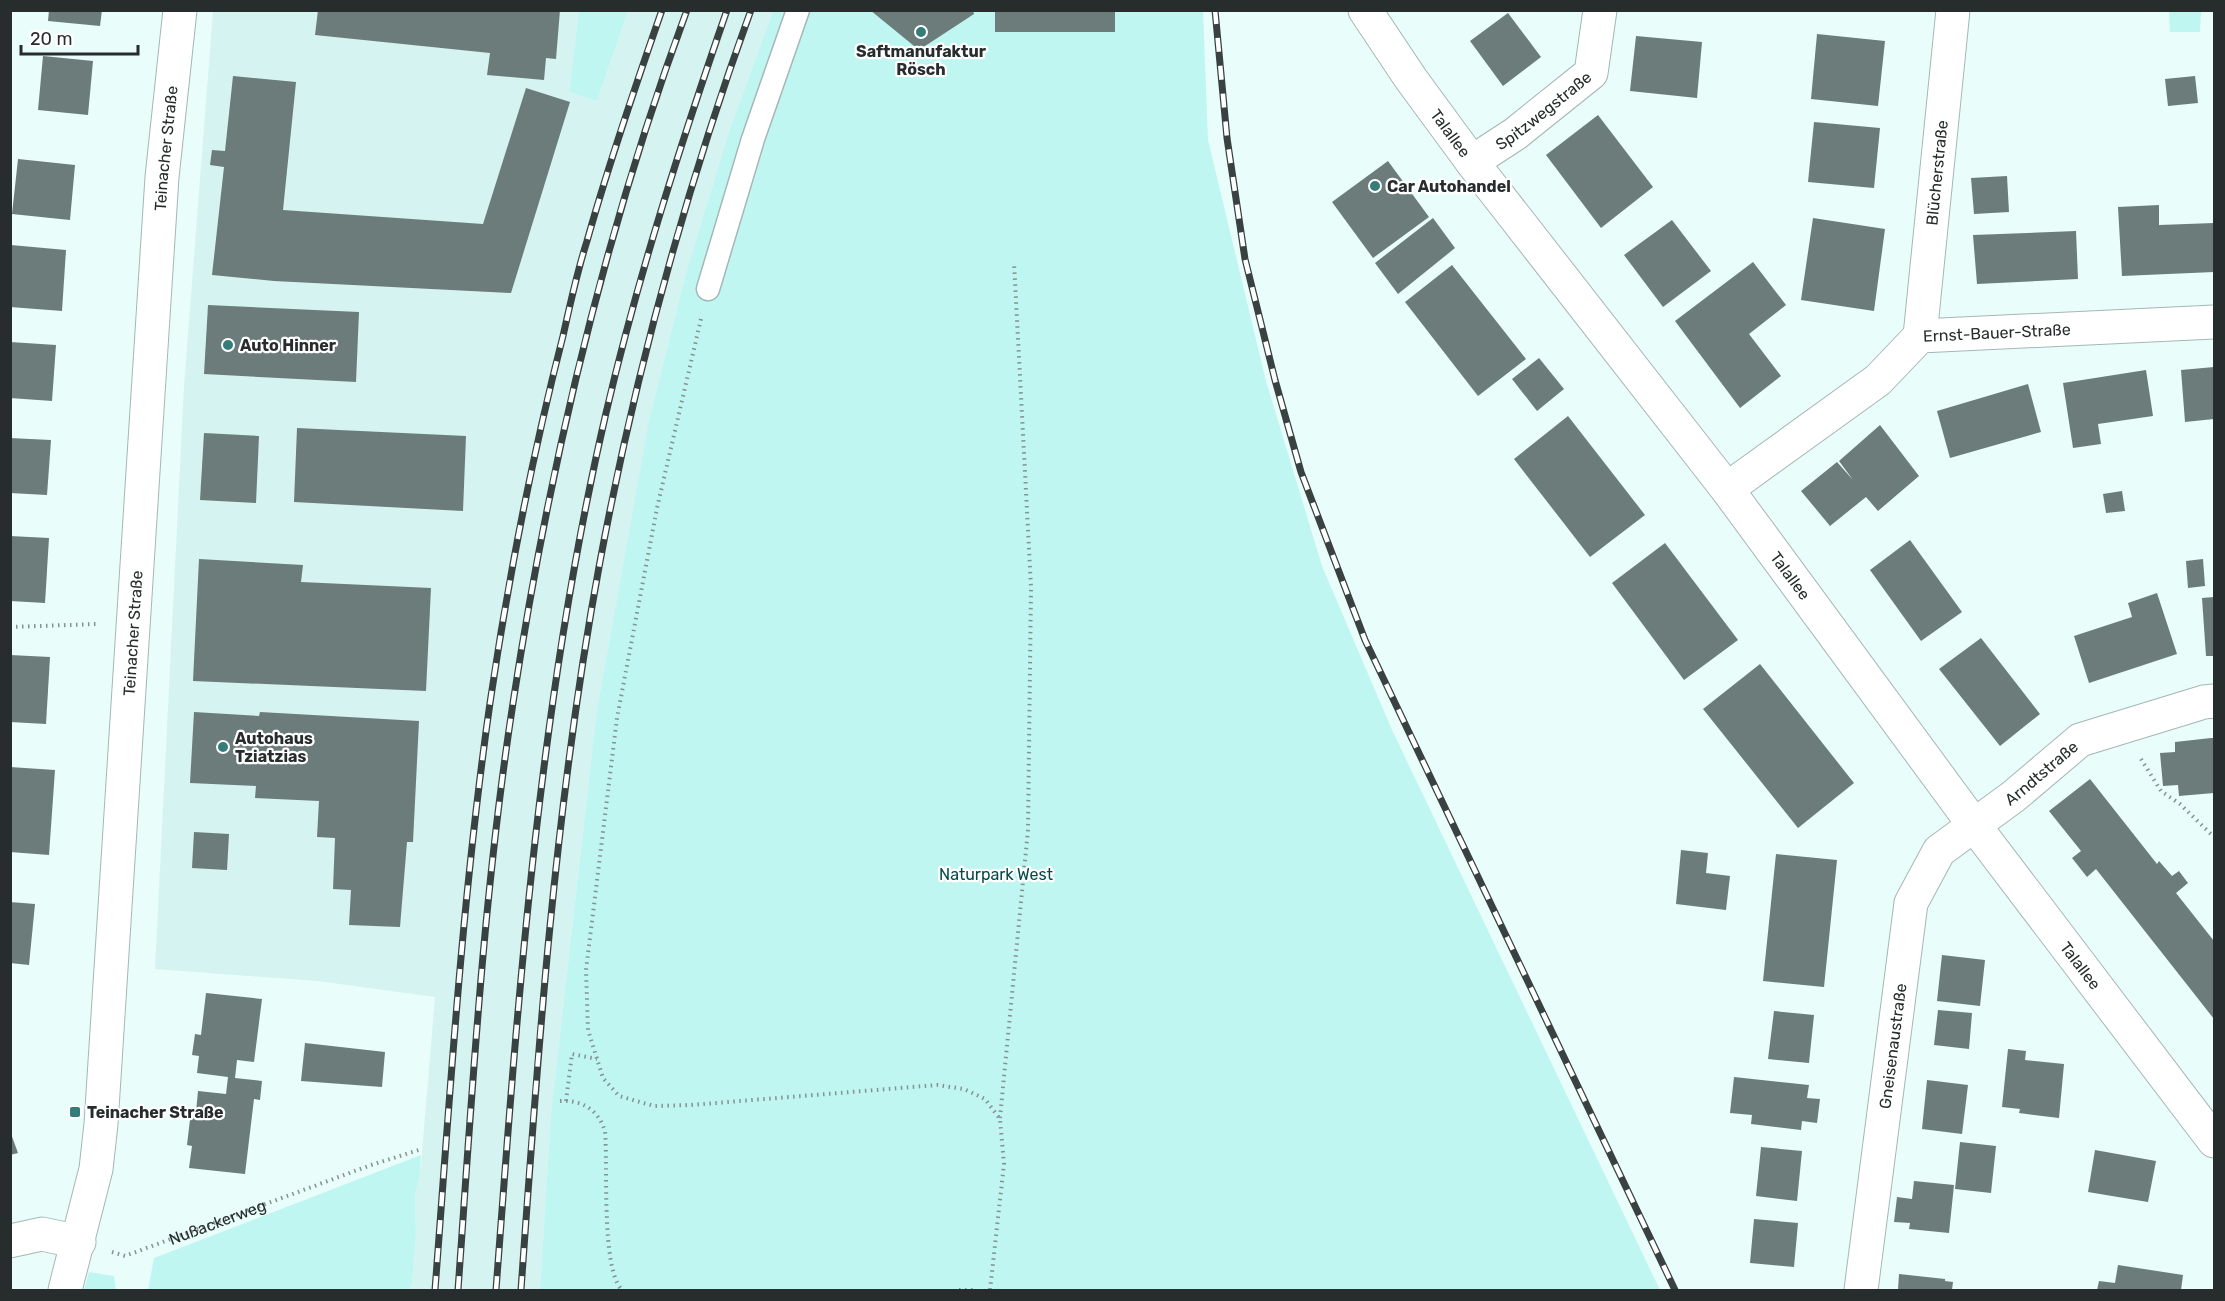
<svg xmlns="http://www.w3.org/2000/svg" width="2225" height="1301" viewBox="0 0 2225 1301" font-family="Rubik,sans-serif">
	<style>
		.built { fill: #d5f3f0 }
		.green { fill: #c0f6f1 }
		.building { fill: #6b7c7b }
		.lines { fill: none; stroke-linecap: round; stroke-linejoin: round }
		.lane-casing { stroke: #a4b7b5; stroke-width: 25 }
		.street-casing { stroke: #a4b7b5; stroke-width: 35 }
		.path { stroke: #849290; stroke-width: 4; stroke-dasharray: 1.5 4.5; stroke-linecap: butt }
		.lane { stroke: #fff; stroke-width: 22 }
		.street { stroke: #fff; stroke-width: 33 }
		.rail-casing { stroke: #3a4241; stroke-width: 7 }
		.rail { stroke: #fff; stroke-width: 4.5; stroke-dasharray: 14; stroke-linecap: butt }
		.poi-dot { fill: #347d78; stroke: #fff; stroke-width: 2 }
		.labels { text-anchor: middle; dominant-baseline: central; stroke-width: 4.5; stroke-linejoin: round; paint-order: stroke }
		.poi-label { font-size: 16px; font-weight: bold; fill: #262d2c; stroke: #fff; text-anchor: start }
		.street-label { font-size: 16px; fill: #262d2c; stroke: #fff }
		.park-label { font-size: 16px; fill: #034b48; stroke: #fff }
	</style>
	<rect width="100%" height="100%" fill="#e9fdfb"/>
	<!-- built -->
	<path class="built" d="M213,11H579L569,92L597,101L628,11H773L731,126L596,717L551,1114L540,1290H408L412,1285L416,1234L415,1193L420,1176L435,997L318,981L155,969L184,387Z"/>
	<!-- green -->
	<g class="green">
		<path d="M579,11H628L597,101L569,92Z"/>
		<path d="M773,11H1203L1208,140L1266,381L1322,566L1392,730L1660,1290H540L551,1114L596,717L649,421L686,274L731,126Z"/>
		<path d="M2169,11H2201L2200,32H2170Z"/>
		<path d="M421,1155L420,1176L415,1193L416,1234L412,1285L408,1290H148L154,1258Z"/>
		<path d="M89,1272L114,1276L116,1290H84Z"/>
	</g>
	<!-- building -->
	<g class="building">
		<path d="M49,10H102L100,26L48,21Z"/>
		<path d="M318,10H560L556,59L546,58L544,80L487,75L490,53L315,35Z"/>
		<path d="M870,10H973L974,14L919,50Z"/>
		<rect x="995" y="10" width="120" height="22"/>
		<path d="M1508,13L1541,57L1503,86L1470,41Z"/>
		<path d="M1817,34L1885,41L1878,106L1811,99Z"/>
		<path d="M1636,36L1702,42L1697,98L1630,91Z"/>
		<path d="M43,56L93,61L88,115L38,110Z"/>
		<path d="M233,76L296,82L283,210L483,224L526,88L570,102L511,293L274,281L212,275L224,167L210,165L212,150L225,151Z"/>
		<path d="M2195,76L2198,103L2168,106L2165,79Z"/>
		<path d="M1598,115L1653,187L1601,228L1546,155Z"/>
		<path d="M1814,122L1880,128L1874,188L1808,182Z"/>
		<path d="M18,159L75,165L70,220L12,214Z"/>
		<path d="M1388,161L1429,217L1373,258L1332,202Z"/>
		<path d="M2007,176L2009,212L1974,214L1971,178Z"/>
		<path d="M2159,205V225L2214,223V272L2122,276L2118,207Z"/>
		<path d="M1433,218L1455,248L1398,294L1375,263Z"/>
		<path d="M1813,218L1885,229L1874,311L1801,300Z"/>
		<path d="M1672,220L1711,271L1663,307L1624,255Z"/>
		<path d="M2076,231L2078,279L1977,284L1973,235Z"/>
		<path d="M11,245L66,250L62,311L10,307Z"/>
		<path d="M1753,262L1786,305L1749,334L1781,376L1740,408L1675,321Z"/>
		<path d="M1452,265L1526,359L1478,396L1405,302Z"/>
		<path d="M208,305L359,312L356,382L204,374Z"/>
		<path d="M10,342L56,345L52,401L10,398Z"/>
		<path d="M1539,358L1564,389L1537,411L1512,379Z"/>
		<path d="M2214,367V419L2185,422L2181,370Z"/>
		<path d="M2146,370L2153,416L2098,424L2101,444L2073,448L2063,383Z"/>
		<path d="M2028,384L2041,432L1950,458L1937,411Z"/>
		<path d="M1568,416L1645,515L1590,557L1514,459Z"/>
		<path d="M1880,425L1919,476L1878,511L1866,497L1830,526L1801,491L1837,462L1853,480L1839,461Z"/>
		<path d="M297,428L466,436L463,511L294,502Z"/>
		<path d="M204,433L259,436L256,503L200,500Z"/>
		<path d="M10,438L51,440L47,495L10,493Z"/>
		<path d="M2122,491L2125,511L2106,513L2103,494Z"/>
		<path d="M10,536L49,538L45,603L10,601Z"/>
		<path d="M1910,540L1962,612L1921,641L1870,570Z"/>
		<path d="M1665,543L1738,640L1684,680L1612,583Z"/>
		<path d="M199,559L303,565L301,582L431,588L426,691L193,681Z"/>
		<path d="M2203,559L2205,586L2188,588L2186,561Z"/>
		<path d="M2157,593L2177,654L2089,683L2074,636L2132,617L2128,603Z"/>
		<path d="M2214,597V656H2206L2202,598Z"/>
		<path d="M1981,638L2040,714L2000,746L1939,669Z"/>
		<path d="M10,655L50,657L46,724L10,722Z"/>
		<path d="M1760,664L1854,783L1798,828L1703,709Z"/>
		<path d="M194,712L259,716L260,712L419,721L413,842H407L400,927L349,925L351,890L333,889L335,838L317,837L319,801L255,798L256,786L190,783Z"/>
		<path d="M2211,738H2214V793L2179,796L2178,785L2163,786L2160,753L2175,752V742Z"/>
		<path d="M10,767L55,770L49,855L10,852Z"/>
		<path d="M2090,779L2157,864L2159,861L2172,876L2179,871L2188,883L2176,893L2214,941V1019L2096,869L2087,877L2072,858L2081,851L2049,811Z"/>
		<path d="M194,832L229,834L227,870L192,868Z"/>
		<path d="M1681,850L1708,853L1706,873L1730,876L1726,910L1676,904Z"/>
		<path d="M1776,854L1837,860L1824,987L1763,981Z"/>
		<path d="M10,902L35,904L29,965L10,963Z"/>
		<path d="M1942,955L1985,960L1980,1006L1937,1001Z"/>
		<path d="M206,993L262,999L254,1062L237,1060L235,1078L262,1081L260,1100L254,1099L245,1174L189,1168L192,1146L187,1145L191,1111L196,1112L198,1091L226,1094L228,1077L197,1073L199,1056L192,1055L195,1034L201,1035Z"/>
		<path d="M1938,1010L1972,1013L1969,1049L1934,1045Z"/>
		<path d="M1774,1011L1814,1015L1809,1063L1768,1059Z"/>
		<path d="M305,1043L385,1052L382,1087L301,1081Z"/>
		<path d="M2008,1049L2026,1051L2025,1060L2064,1064L2059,1118L2019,1113L2020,1109L2002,1107Z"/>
		<path d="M1734,1077L1809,1085L1807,1098L1820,1099L1817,1123L1802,1121L1801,1130L1751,1124L1752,1115L1730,1113Z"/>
		<path d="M1927,1080L1968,1085L1962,1134L1922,1129Z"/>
		<path d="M10,1131L18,1153L10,1155Z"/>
		<path d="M1960,1142L1996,1146L1991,1193L1955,1189Z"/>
		<path d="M1761,1147L1802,1151L1797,1201L1756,1196Z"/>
		<path d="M2095,1150L2156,1161L2148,1202L2088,1192Z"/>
		<path d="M1914,1181L1954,1185L1949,1233L1909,1229L1910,1223L1894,1222L1897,1197L1912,1199Z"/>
		<path d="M1754,1219L1798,1223L1794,1267L1750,1263Z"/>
		<path d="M2118,1265L2183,1275L2181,1290H2097L2099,1281L2115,1283Z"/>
		<path d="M1899,1274L1945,1279V1281L1953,1282L1952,1290H1898Z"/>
	</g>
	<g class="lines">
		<defs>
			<path id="lane" d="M708,289L753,139L798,10"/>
			<g id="street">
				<path id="s2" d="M1365,10L1411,79L1472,162L1727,489L1974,825L2214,1141"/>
				<path id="s3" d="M1472,162L1515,134L1591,73L1600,10"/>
				<path id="s4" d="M1920,336L1953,10"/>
				<path id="s5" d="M1727,489L1878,380L1920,336L2214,322"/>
				<path d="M10,1241L42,1234L79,1242"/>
				<path id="s6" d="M65,1290L96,1169L101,1124L162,177L180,10"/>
				<path id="s7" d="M1861,1290L1911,903L1939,851L2014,796L2080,740L2204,702L2214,701"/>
			</g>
		</defs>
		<!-- lane casing -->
		<use href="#lane" class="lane-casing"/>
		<!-- street casing -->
		<use href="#street" class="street-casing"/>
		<!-- path -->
		<g class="path">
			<path d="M701,319L657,508L617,718L586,970L588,1030L603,1078L619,1096L654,1106L691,1105L937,1085L964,1089L985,1099L1000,1119L1004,1164L990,1290"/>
			<path d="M10,627L97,624"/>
			<path d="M2141,759L2161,791L2180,804L2214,837"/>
			<path d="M560,1101C583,1100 598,1110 605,1131C608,1165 601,1269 622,1290"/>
			<path d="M566,1101L572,1054L597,1059"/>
			<path d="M1000,1118L1028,830L1031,587L1014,262"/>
			<path id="s1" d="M112,1252L125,1256L371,1165L422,1149"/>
			<path d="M959,1290H973"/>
		</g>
		<!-- lane -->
		<use href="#lane" class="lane"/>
		<!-- street -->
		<use href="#street" class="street"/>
		<defs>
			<g id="rail">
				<path d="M1215,10L1227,138L1245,259L1275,380L1301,472L1365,640L1675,1290"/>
				<path d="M435,1290C450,1094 462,898 490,703C508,580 532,457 563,336C570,305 577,272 587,241C609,163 635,87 662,10"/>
				<path d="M458,1290C472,1095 483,897 513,703C549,467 604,234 687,10"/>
				<path d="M496,1290C518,996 539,701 606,413C638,276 681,143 727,10"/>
				<path d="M521,1290C538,1048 555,806 599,567C634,378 685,191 751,10"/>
			</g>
		</defs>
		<!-- rail casing -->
		<use href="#rail" class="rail-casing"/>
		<!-- rail -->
		<use href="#rail" class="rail"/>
	</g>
	<!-- markers -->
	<g class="poi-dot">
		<circle cx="921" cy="32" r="6"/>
		<circle cx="1375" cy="186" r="6"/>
		<circle cx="228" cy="345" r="6"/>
		<circle cx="223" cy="747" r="6"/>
		<rect x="69" y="1106" width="12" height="12" rx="3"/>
	</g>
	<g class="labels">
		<!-- poi labels -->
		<g class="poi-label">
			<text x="921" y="51" text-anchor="middle">Saftmanufaktur<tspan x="921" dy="18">Rösch</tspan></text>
			<text x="1387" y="186">Car Autohandel</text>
			<text x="240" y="345">Auto Hinner</text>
			<text x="235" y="738">Autohaus<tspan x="235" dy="18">Tziatzias</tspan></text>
			<text x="87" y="1112">Teinacher Straße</text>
		</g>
		<!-- street labels -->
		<g class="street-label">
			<text stroke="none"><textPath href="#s3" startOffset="88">Spitzwegstraße</textPath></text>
			<text stroke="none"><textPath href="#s2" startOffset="150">Talallee</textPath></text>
			<text stroke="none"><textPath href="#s6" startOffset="1148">Teinacher Straße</textPath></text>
			<text stroke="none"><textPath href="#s4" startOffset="164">Blücherstraße</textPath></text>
			<text stroke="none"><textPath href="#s5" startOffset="324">Ernst-Bauer-Straße</textPath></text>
			<text stroke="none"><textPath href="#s2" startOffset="708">Talallee</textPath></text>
			<text stroke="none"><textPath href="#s6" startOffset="662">Teinacher Straße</textPath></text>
			<text stroke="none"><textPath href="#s7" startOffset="578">Arndtstraße</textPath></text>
			<text stroke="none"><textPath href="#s2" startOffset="1194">Talallee</textPath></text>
			<text stroke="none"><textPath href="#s7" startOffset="246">Gneisenaustraße</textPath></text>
			<text stroke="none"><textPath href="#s1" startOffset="112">Nußackerweg</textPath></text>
		</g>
		<!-- park labels -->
		<g class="park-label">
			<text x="996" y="874">Naturpark West</text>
		</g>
	</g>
	<!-- border -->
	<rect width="2225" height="1301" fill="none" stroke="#262d2c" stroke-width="24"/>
	<!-- scale -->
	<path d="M21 45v9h117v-9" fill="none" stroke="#262d2c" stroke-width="3"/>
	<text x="30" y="45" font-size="18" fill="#262d2c" stroke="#ffffff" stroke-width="4.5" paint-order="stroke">20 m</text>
</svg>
